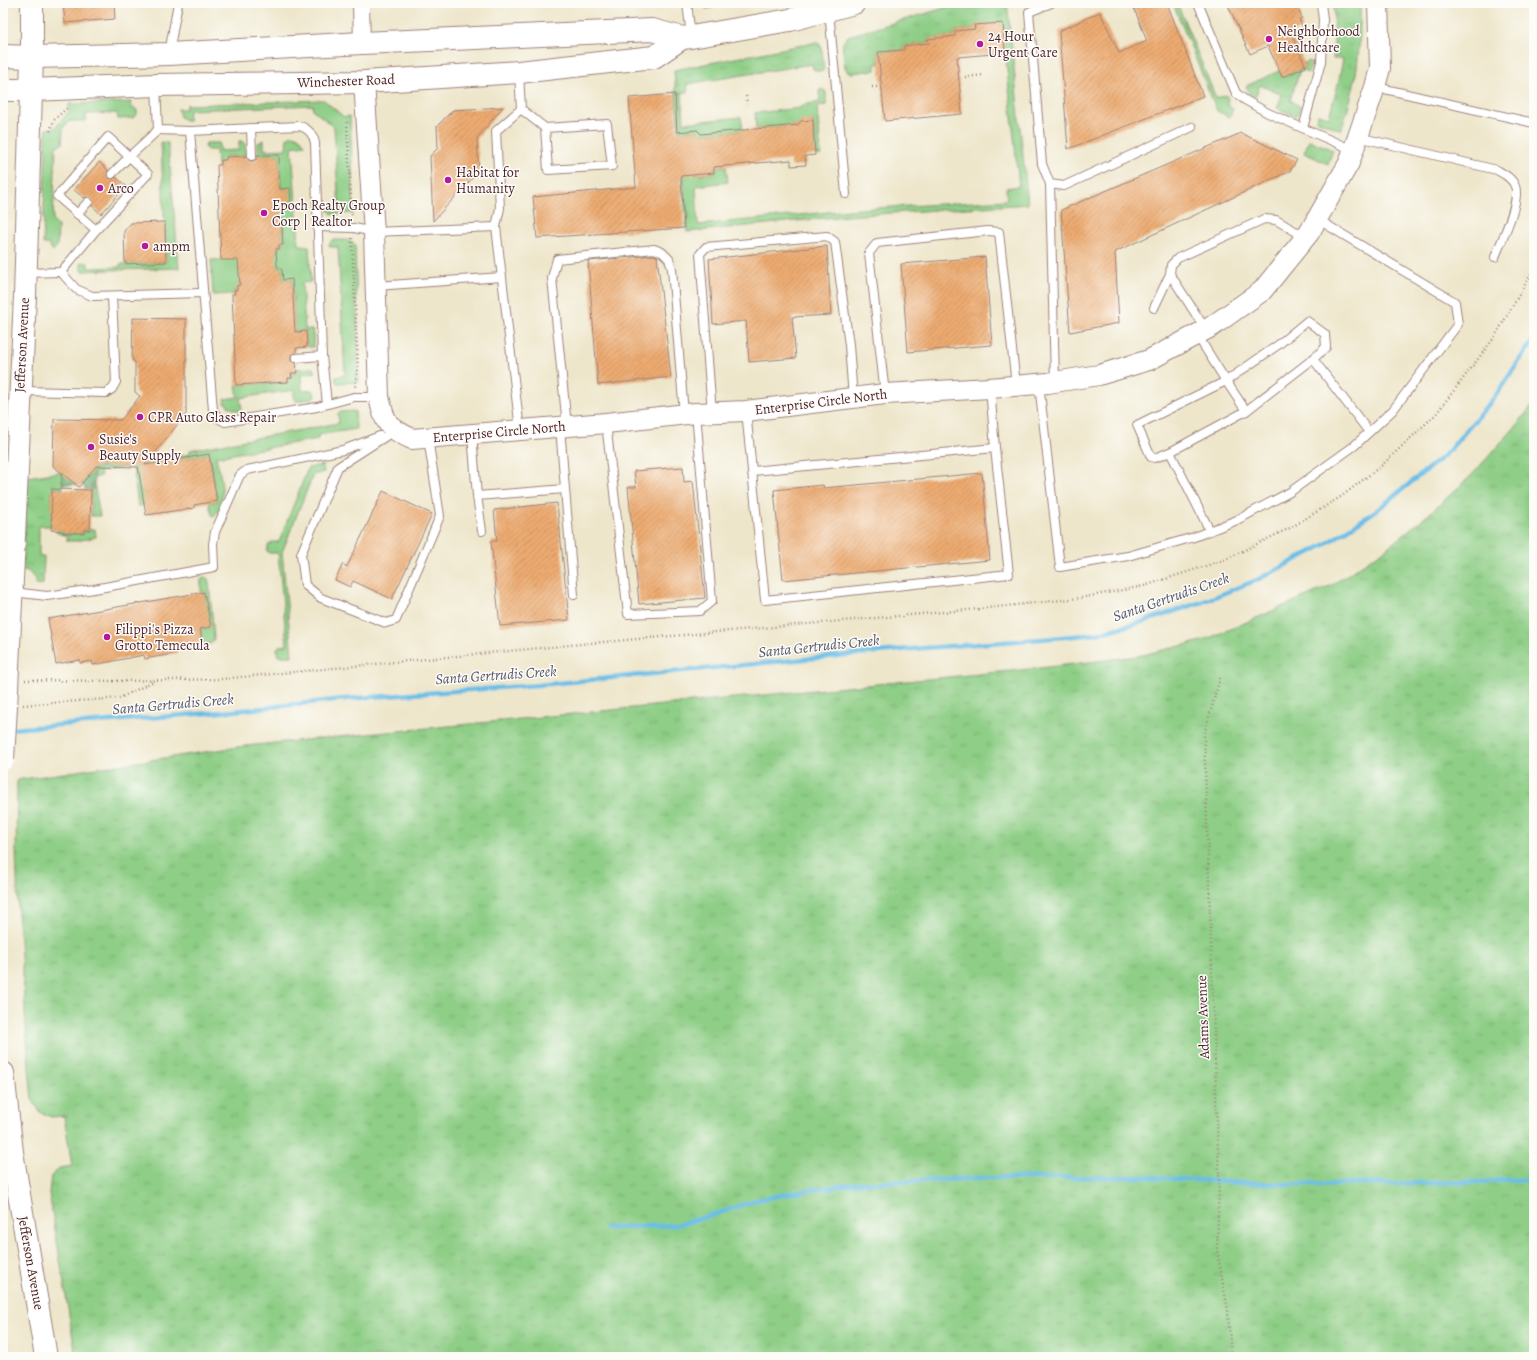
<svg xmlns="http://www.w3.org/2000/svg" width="1537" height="1360" viewBox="0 0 1537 1360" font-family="Alegreya,serif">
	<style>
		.grass { fill: url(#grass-tufts); stroke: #6c7658 }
		.forest { fill: url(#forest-firs); stroke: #5e684f }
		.garden { fill: #8ece86; stroke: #6c7658 }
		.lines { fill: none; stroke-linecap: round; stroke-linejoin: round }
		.stream { stroke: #6bbee7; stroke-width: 4.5 }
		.building { fill: url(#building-hatch) }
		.service-casing { stroke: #9c827b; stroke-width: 10 }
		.minor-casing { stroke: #9c827b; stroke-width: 18 }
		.tertiary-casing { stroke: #9c827b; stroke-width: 22 }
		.secondary-casing { stroke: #9c827b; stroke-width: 24 }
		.primary-casing { stroke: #9c827b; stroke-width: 24 }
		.path { stroke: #9c827b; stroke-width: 2.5; stroke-dasharray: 1 3; stroke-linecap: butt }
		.service { stroke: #fff; stroke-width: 8 }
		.minor { stroke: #fff; stroke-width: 16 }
		.tertiary { stroke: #fff; stroke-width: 20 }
		.secondary { stroke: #fff; stroke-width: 22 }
		.primary { stroke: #fff; stroke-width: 22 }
		.primary-bridge-casing { stroke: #9c827b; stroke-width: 24; stroke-linecap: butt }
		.primary-bridge { stroke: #fff; stroke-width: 22 }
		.poi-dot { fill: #b5179e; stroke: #fdfcf7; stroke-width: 1.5 }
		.labels { text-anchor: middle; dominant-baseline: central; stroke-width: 3; stroke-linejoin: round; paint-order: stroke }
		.poi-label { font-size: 14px; fill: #4a1f2b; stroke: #fdfcf7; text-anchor: start }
		.street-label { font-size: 14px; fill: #4a1f2b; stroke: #fdfcf7 }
		.water-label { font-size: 15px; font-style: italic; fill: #56576d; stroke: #fdfcf7 }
	</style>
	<defs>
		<pattern id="grass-tufts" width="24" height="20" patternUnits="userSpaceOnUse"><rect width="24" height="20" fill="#8ece86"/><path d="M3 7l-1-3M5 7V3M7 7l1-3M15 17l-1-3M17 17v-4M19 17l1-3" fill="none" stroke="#7cb074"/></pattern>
		<pattern id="forest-firs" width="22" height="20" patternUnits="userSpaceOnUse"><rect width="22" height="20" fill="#72b173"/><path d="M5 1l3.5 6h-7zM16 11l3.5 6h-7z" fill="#608f5f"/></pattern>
		<pattern id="building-hatch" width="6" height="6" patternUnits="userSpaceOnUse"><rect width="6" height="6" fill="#edab71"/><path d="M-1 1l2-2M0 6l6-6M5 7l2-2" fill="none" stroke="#c28b5d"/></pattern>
	</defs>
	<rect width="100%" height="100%" fill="#fdfcf7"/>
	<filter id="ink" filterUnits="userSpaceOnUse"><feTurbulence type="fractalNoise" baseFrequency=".025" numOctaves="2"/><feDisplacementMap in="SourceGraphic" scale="8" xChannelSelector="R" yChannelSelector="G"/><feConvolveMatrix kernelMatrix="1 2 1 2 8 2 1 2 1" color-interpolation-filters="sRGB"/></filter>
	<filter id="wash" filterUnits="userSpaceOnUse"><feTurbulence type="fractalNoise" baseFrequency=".012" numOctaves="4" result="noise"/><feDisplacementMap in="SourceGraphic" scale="16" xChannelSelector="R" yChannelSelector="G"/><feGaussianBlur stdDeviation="0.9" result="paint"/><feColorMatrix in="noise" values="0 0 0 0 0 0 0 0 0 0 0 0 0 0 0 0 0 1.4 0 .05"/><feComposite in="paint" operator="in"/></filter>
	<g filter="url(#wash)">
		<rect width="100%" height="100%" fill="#eee6cb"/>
		<!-- grass -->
		<g class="grass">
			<path d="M706,3H732L706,9Z"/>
			<path d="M962,3H1007L1010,30H1003L975,25V29L955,31V36L928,39L929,43L904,46V50L878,52L879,64H875V70L852,73L847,71L845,67L842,44L848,36Z"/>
			<path d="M1173,3H1177L1216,98L1227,95L1229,107L1233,109L1230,117L1217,111Z"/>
			<path d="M1342,3H1360C1361,51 1357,85 1341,130L1316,120L1318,114L1329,117L1339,80L1343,59H1333L1334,51V6H1342Z"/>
			<path d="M818,42L822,48L824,71H817L813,69L812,64L687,84L688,92L676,94L674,70Z"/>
			<path d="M1310,61L1311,68L1308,73L1300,70L1290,100L1301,107L1296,116L1277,108L1282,95L1260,85L1255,97L1250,94L1246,86L1279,71L1282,77L1306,67L1304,63Z"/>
			<path d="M1309,140L1333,150L1328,164L1304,153Z"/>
			<path d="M1534,403V1357H76L49,1193L51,1176L59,1168L72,1166L64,1116L51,1117L40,1112L32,1099L29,1068L18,912L16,849L17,780L245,746L1040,668L1138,656L1202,641L1261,616L1332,585L1383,551L1429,514L1471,476L1516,426Z"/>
			<path d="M61,472L63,489H52V526H39V556H44L43,584L36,585V580L28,571L23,570L27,477Z"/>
		</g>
		<!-- forest -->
		<path class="forest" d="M93,468L95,489H85L84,485L63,484L61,472Z"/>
		<!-- garden -->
		<g class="garden">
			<path d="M1003,30H1010L1028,204L846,216L687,232L676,94L682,93L684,123L741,117L743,130L701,134L697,130L685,131L689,166L699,165L700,175L714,173V167L726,166L728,182L696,186L698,225L860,209L1007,200L1006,188L1019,186Z"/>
			<path d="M822,89L826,92V105L817,106L821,155H815L813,120L798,125L756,129L755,113L800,108L802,105L820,102L819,91Z"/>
			<path d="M324,100L344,117L350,116L354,213L332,214L327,209L339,208L334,127L313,110V105L189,110L188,122L180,117L178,109H186V105Z"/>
			<path d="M131,102V107L137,110V114L133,118L118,119L117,113L86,114V121H70L63,128L62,144L56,146L53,221L58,226L57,247L53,251L47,244H43L46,129H54L69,111V104Z"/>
			<path d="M292,135C298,136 302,139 305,145L292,147L299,245L309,246L311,281L310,282L302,283L305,329L313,330V347H307L306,331L295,332L292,279L283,280L282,270L270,260L273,253H277L276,249H279V245H283L281,204H290L289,188L280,189L279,155H258V143L264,140V150L286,149L287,138Z"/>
			<path d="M239,141H242L245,144V156L226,157V160L221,165H217L216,150H208L205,148L206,143H219L220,151L239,150Z"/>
			<path d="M161,142L168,143L179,268L81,271V262L88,263V268L120,267V264L166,262Z"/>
			<path d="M332,240H347L355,244L359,382L337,383L335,381L336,377L345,375L338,247H330L329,245Z"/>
			<path d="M242,259L240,285L237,290H234L235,294L213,295L211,260Z"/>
			<path d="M313,368L315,372L301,374L302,391L312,390L314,392L315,396L313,398L298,401L294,400V390L240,398L242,409L240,411C232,409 226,407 224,399L238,397L236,385L288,382V378H292L291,373H297L296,369Z"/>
			<path d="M355,411L356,429L318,435V439L216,457C220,475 229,500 214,516L212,515L209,503L217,501L209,454L163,462L145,505L138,506L133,466L100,471L101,476L94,478L93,468L190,454V450L339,423L338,414L341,412Z"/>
			<path d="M323,465L324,472L313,475L282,552L292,656H278L277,649L279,646L287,645L278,553H269L267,551L268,545L273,542H279L308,468Z"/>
			<path d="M91,489H95L100,516H91Z"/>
			<path d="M57,527H63V533H84V530L95,529L96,537L76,541H67V536L57,533Z"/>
			<path d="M205,577L208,579L209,582L214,638L212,643L203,645L200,629L210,627L204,592H201V580Z"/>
		</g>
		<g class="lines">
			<!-- stream -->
			<g class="stream">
				<path d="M11,729L234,711L344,699L538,685L899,650L1042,639L1096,634L1145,621L1202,602L1257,580L1326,544L1377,510L1446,454L1494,398L1534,339"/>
				<path d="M606,1228L677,1225L719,1213L753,1201L791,1193L861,1183L987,1178L1149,1177L1260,1184H1368L1478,1182L1534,1179"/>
			</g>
		</g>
		<g id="blocks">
			<!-- building -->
			<g class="building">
				<path d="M63,3H114L115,19L65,23Z"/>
				<path d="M1132,3H1167L1203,96L1068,149L1059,31L1100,12L1119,53L1147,41Z"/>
				<path d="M1227,3H1296L1302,18L1299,19L1303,28L1291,33L1306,67L1282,77L1268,46L1250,54Z"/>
				<path d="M1003,23L1005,53L957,57L962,114L885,121L878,52L904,50V46L929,43L928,39L955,36V31L975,29L974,25Z"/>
				<path d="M675,94L677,132L697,130L701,134L798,125L801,121L813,120L815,155L805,156L806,165L791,166V160L714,167V173L681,176L684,228L537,238L533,197L636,187L629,98Z"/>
				<path d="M503,107L477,138L479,171L433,221L430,156L438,148L437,126L453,110Z"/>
				<path d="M1241,133L1297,160L1290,171L1115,252L1119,323L1070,332L1061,210Z"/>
				<path d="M257,155H279L280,189L290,188L291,204H281L283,245H279V249H276L277,266L282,270L283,280L292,279L295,332L306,331L307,347L296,348V352L291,355V361L296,363L297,373H291L292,378H288V382L236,385L232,294H235L234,290H237V285H240L238,260H221L217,165H221V160H226V157L246,156L249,161H253L257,159Z"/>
				<path d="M99,162L108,170L107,175L108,178L113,179L116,177L126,186L101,214L92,206L93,201L91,198L87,197L84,198L74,190Z"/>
				<path d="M165,222L166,262L125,264L124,231L131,223Z"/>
				<path d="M827,246L831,315L792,317L796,358L749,362L746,321L713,324L709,259Z"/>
				<path d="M653,255L657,256L671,377L598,385L588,261Z"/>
				<path d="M985,257L992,345L908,352L901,264Z"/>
				<path d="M133,318L186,319V414L145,465L209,454L217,501L194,505V508L146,515L138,467L96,466L79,487L53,466L54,419L121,420L140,396L135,392V362L132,360Z"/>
				<path d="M683,467L684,482L693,481L705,598L639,604L628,487H636L634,471Z"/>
				<path d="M982,473L990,560L783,580L774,490L823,485L824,488Z"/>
				<path d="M52,489L91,490L90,530H84V533H63V531L51,530Z"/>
				<path d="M383,491L432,514L392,599L353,581L350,587L335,580L343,564L347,567Z"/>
				<path d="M557,503L569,620L500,626L491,541H497L494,510Z"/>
				<path d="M204,592L211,627L200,629L203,646L177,650V653L145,659L144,655L93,665L92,661L80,663V660L56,664L48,619Z"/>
			</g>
		</g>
	</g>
	<g filter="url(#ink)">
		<use href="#blocks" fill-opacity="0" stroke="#9c827b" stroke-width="1"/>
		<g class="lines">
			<defs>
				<g id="service">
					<path d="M687,3L691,36"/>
					<path d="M1051,3L1029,12L1042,164L1050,184L1064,186L1192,127"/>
					<path d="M1198,3L1236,93L1245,100L1268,113L1353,150"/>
					<path d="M829,11L846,194"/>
					<path d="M169,53L178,3"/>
					<path d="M519,73L521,109L545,128L548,170L612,166L607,124L545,128"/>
					<path d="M156,85L158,130L190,131L300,126C309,129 313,134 315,143L322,356L327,404"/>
					<path d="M1376,87L1534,123"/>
					<path d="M251,128L252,156"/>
					<path d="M1303,128L1321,62L1323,20L1321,3"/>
					<path d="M190,131L213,410L218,418L225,422L317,407L354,397H379"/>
					<path d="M1358,137L1497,170C1504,174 1512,178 1515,186C1521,201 1501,242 1495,257"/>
					<path d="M112,174L130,156L158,130"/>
					<path d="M1050,184L1055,381"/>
					<path d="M77,214L88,202"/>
					<path d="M318,227L354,228L374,232L496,227"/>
					<path d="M96,230L57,196L108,137L148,174L96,230L61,272L76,289L92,296L203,293"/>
					<path d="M26,273L61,272"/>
					<path d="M376,286L502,277"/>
					<path d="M1154,308L1170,274"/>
					<path d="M1206,330L1170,274L1171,265L1178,258L1264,219L1276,220L1305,237"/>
					<path d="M1197,335L1226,381L1137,425L1151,457L1155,458L1170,452L1210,531"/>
					<path d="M296,358L322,356"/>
					<path d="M1039,384L1060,567L1128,556L1194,537L1237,520L1290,492L1354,446L1393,410L1458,324L1455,302L1317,219"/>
					<path d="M22,391L106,393L112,389L116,382L112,296"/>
					<path d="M885,394L869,253L877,243L988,231L999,232L1016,385"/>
					<path d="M746,411L765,600L1009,574L995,448L990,388"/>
					<path d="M1246,411L1226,381L1278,345L1307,321L1325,334L1326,347L1313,359L1369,432"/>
					<path d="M712,413L700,254L706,247L827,236L835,242L849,345L853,398"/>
					<path d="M606,423L628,614L700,611L712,601L696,413"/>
					<path d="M567,426L552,278L557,259L654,249L662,252L669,259L672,269L684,414"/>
					<path d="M520,430L496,227L500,208L496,131L521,109"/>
					<path d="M394,431L338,467L301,554L305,585L321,598L386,623L396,620L440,516L428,438"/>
					<path d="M472,434L477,496L565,489L560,427"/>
					<path d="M1170,452L1246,411L1313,359"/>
					<path d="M753,471L995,448"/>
					<path d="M565,489L574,595"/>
					<path d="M477,496L482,531"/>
					<path d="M13,592L47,596L94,589L214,567L213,544L215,532L240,475L247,470L343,450L380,436"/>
				</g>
				<path id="minor" d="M361,3L362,43"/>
				<path id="tertiary" d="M364,82L374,232L379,397C385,424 387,427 412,439L606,423L696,413L746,411L885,394L990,388L1048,383L1099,375L1149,360L1211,327L1262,291L1309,233L1349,163L1375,87L1380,68L1378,3"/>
				<g id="secondary">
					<path d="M32,3V57L169,54L362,43L652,30L682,38L691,37L790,20L854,3"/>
					<path d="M31,90L156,85L364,82L519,72L654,57L682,38"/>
				</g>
				<g id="primary">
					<path d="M3,56L32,57L25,296L7,689"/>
					<path d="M3,90H31"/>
					<path d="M3,1073L12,1152L46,1357"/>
				</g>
			</defs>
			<!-- service casing -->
			<use href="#service" class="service-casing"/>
			<!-- minor casing -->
			<use href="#minor" class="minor-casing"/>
			<!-- tertiary casing -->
			<use href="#tertiary" class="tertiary-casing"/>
			<!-- secondary casing -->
			<use href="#secondary" class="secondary-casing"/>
			<!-- primary casing -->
			<use href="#primary" class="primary-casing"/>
			<!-- path -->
			<g class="path">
				<path d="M965,77L984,75"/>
				<path d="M872,87H877"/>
				<path d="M746,96L747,104"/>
				<path d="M347,122L352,217"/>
				<path d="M50,131L54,120L68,107"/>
				<path d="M352,238L358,367L355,387"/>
				<path d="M1220,678L1204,735L1219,1181L1217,1250L1228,1311L1231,1357"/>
				<path d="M25,680L120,681L221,679L581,644L978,609L1080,598L1144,586L1224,560L1292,527L1342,496L1381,466L1436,414L1494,338L1534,269"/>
				<path d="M23,705L120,698L154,681"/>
			</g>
			<!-- service -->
			<use href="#service" class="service"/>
			<!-- minor -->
			<use href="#minor" class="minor"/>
			<!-- tertiary -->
			<use href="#tertiary" class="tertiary"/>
			<!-- secondary -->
			<use href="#secondary" class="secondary"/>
			<!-- primary -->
			<use href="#primary" class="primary"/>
			<defs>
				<path id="primary-bridge" d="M3,759L7,689"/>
			</defs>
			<!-- primary-bridge casing -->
			<use href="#primary-bridge" class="primary-bridge-casing"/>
			<!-- primary-bridge -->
			<use href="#primary-bridge" class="primary-bridge"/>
		</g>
	</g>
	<!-- markers -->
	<g class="poi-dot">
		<circle cx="1269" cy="39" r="4"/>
		<circle cx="980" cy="44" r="4"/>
		<circle cx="448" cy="180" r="4"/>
		<circle cx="100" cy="188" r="4"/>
		<circle cx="264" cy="213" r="4"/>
		<circle cx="145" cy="246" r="4"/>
		<circle cx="140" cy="417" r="4"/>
		<circle cx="91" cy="447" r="4"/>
		<circle cx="107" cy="637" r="4"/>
	</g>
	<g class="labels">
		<!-- poi labels -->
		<g class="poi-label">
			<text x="1277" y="31">Neighborhood<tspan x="1277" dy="16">Healthcare</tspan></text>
			<text x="988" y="36">24 Hour<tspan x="988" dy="16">Urgent Care</tspan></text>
			<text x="456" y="172">Habitat for<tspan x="456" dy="16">Humanity</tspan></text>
			<text x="108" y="188">Arco</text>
			<text x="272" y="205">Epoch Realty Group<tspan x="272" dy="16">Corp | Realtor</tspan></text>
			<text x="153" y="246">ampm</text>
			<text x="148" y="417">CPR Auto Glass Repair</text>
			<text x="99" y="439">Susie's<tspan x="99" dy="16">Beauty Supply</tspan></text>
			<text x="115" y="629">Filippi's Pizza<tspan x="115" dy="16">Grotto Temecula</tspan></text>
		</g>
		<!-- street labels -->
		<g class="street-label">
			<text transform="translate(346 81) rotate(-2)">Winchester Road</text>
			<text transform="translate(22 345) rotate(-87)">Jefferson Avenue</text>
			<text transform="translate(821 402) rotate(-7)">Enterprise Circle North</text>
			<text transform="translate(499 432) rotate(-5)">Enterprise Circle North</text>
			<text transform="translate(1203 1017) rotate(-92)">Adams Avenue</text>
			<text transform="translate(31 1263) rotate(80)">Jefferson Avenue</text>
		</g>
		<!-- water labels -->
		<g class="water-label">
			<text transform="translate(1171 597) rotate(-19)">Santa Gertrudis Creek</text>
			<text transform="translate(819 646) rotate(-6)">Santa Gertrudis Creek</text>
			<text transform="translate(496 675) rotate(-4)">Santa Gertrudis Creek</text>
			<text transform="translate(173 704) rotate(-5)">Santa Gertrudis Creek</text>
		</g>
	</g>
	<!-- margin -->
	<rect width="1537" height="1360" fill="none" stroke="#fdfcf7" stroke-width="16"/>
</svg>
